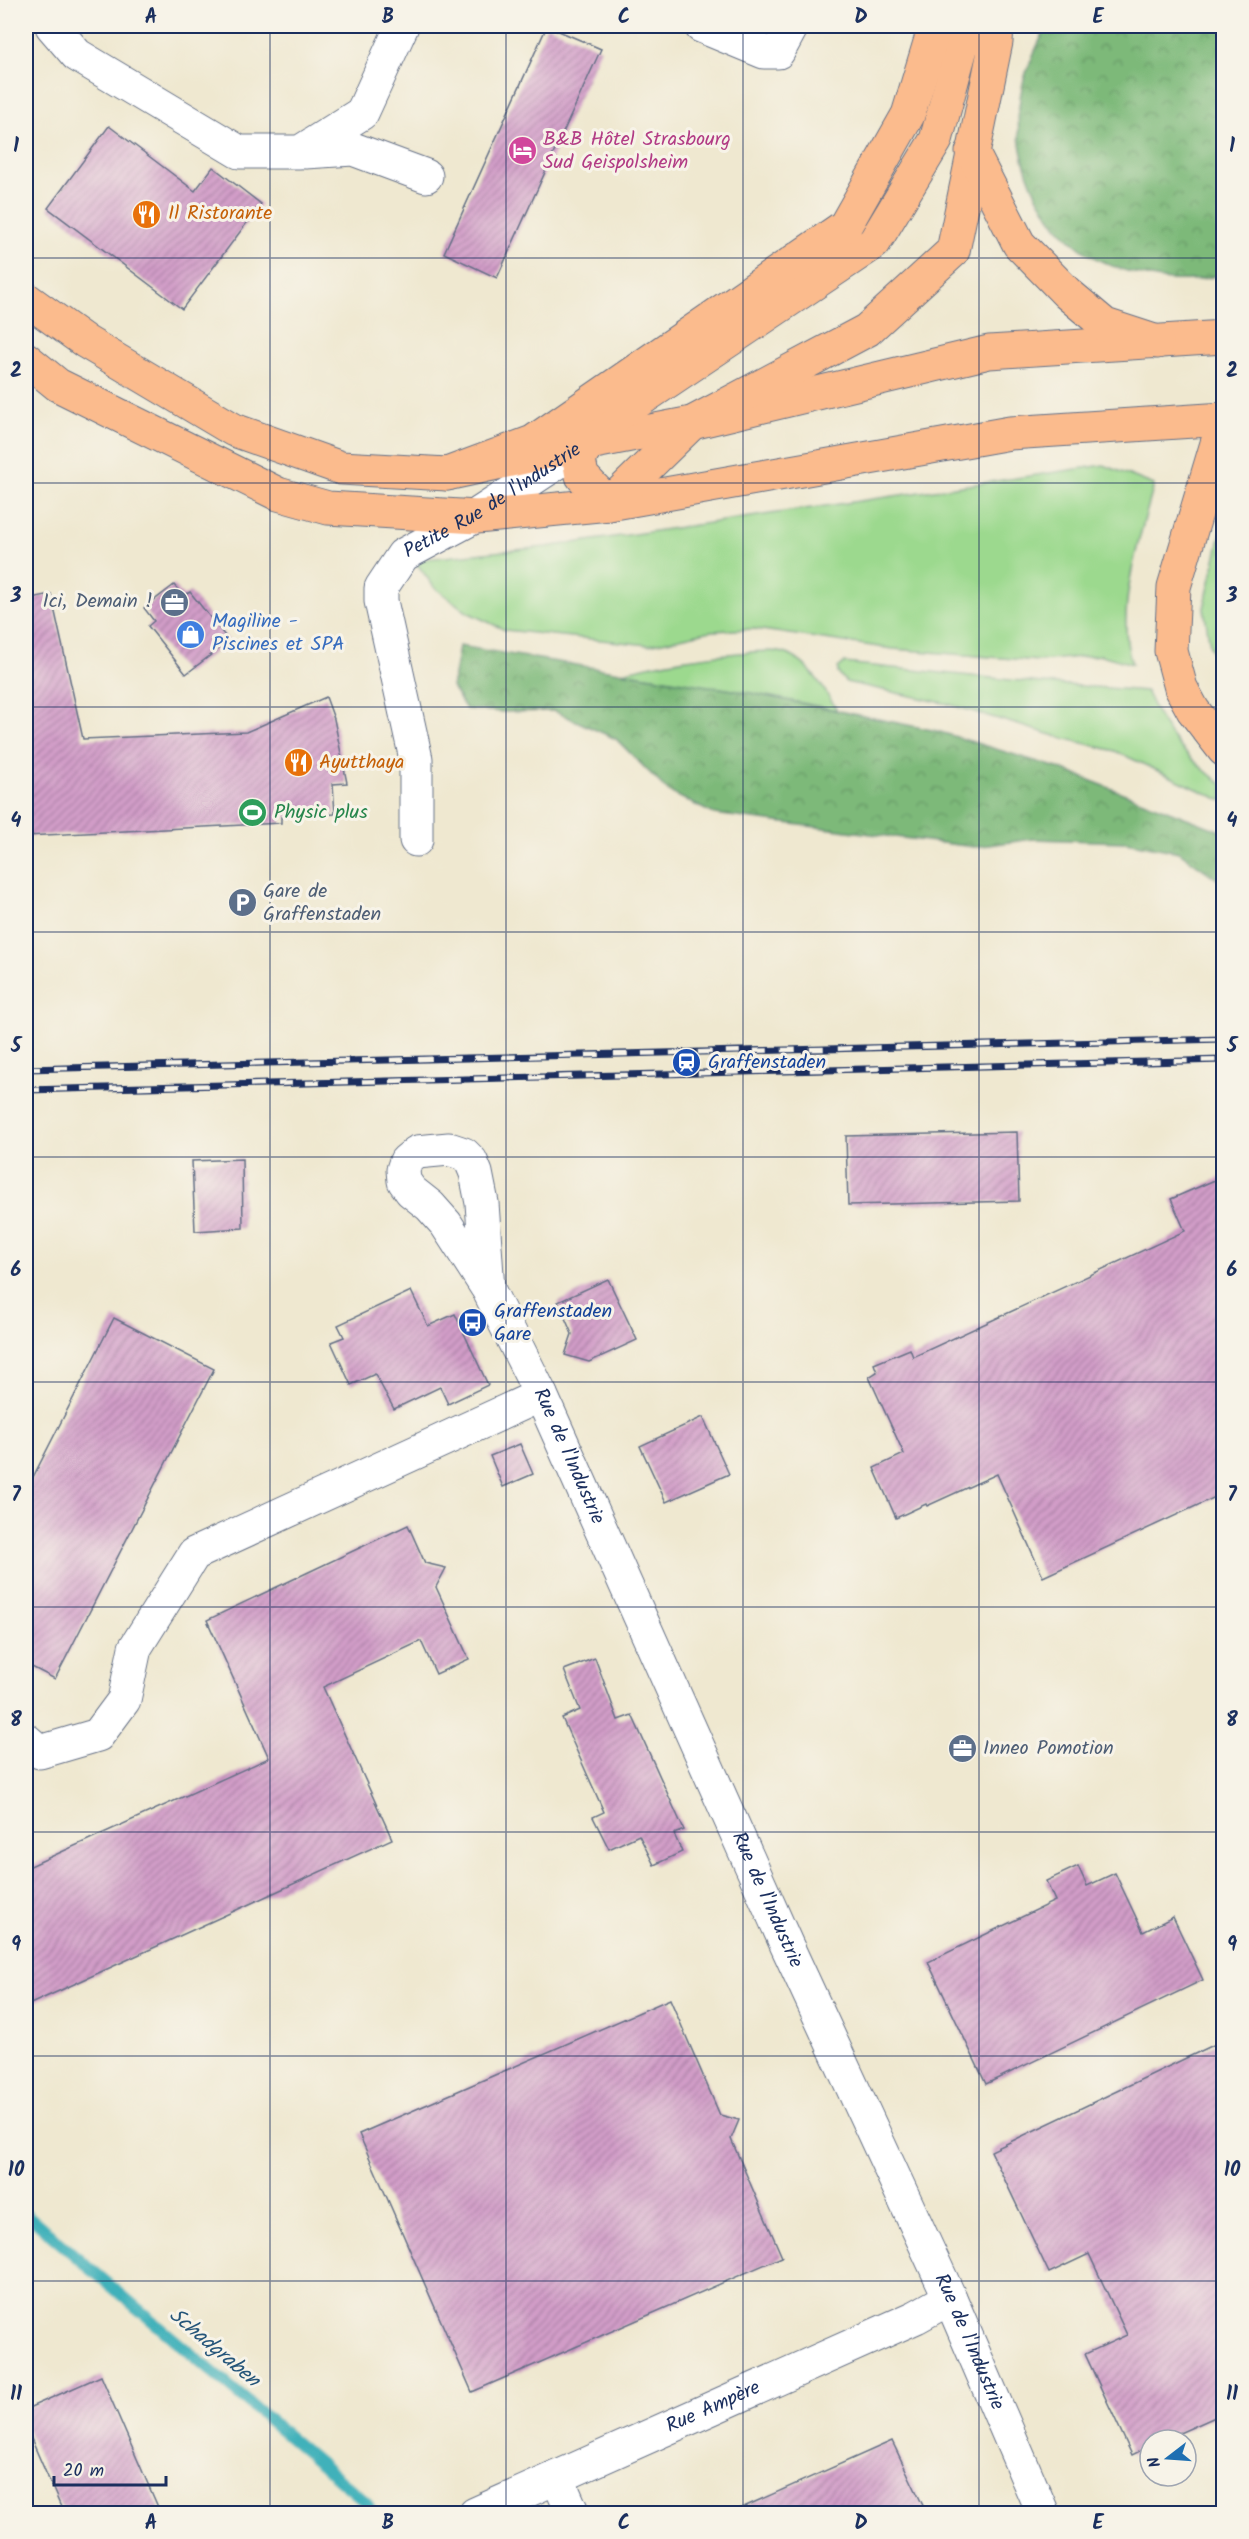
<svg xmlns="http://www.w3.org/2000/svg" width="1249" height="2539" viewBox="0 0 1249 2539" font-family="Kalam,sans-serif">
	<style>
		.green { fill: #9cd98e; stroke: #5c8476; stroke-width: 1.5 }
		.forest { fill: url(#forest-crowns); stroke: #4c746c; stroke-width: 1.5 }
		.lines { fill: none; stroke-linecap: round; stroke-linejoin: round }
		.stream { stroke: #41b1ba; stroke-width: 12 }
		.building { fill: url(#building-hatch) }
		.minor-casing { stroke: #657086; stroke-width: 35 }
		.major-casing { stroke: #657086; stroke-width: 35 }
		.highway-casing { stroke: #657086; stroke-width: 35 }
		.minor { stroke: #fff; stroke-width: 33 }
		.major { stroke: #fbbb8d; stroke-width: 33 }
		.highway { stroke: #fbbb8d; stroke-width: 33 }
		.rail-casing { stroke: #1b2f5e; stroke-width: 7 }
		.rail { stroke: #f7f3e8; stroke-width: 4.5; stroke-dasharray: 14; stroke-linecap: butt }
		.grid { fill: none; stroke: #1b2f5e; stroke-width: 1.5; stroke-opacity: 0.55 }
		.labels { text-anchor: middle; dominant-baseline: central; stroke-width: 6; stroke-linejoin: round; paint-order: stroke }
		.hotel-label { font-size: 20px; fill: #b23c85; stroke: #f7f3e8; text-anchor: start }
		.food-label { font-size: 20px; fill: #c56008; stroke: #f7f3e8; text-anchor: start }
		.street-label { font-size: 20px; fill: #1b2f5e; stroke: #f7f3e8 }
		.service-label { font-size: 20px; fill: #4e5e75; stroke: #f7f3e8; text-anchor: start }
		.shop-label { font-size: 20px; fill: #366cbe; stroke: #f7f3e8; text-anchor: start }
		.leisure-label { font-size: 20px; fill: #27864d; stroke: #f7f3e8; text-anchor: start }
		.transit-label { font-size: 20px; fill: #164399; stroke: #f7f3e8; text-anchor: start }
		.water-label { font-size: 21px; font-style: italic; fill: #26567a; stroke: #f7f3e8 }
		.neatline { fill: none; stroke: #1b2f5e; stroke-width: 2 }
		.grid-label { font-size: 20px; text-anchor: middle; font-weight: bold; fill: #1b2f5e }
	</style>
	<defs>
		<pattern id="forest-crowns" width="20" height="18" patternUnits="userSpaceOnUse" patternTransform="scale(1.5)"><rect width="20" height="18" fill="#7db979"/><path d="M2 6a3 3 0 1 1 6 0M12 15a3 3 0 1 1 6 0" fill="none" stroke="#669766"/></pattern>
		<pattern id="building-hatch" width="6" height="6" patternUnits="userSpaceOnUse" patternTransform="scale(1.5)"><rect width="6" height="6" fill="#d29dc8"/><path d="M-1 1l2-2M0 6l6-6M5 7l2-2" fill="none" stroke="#aa80a6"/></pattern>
	</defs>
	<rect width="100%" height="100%" fill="#f7f3e8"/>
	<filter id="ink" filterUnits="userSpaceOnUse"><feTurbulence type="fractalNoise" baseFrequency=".0167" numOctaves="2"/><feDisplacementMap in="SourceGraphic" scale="12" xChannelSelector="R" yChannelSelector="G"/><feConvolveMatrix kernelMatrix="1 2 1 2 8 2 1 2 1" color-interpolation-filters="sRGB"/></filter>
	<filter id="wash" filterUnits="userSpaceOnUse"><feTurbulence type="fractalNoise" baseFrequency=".008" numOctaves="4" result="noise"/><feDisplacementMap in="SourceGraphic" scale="24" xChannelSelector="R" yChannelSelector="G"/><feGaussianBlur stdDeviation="1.35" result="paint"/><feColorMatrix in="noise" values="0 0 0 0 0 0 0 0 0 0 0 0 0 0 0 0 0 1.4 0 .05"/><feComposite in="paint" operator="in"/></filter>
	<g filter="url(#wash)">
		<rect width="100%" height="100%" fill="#efe8d0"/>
		<!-- green -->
		<g class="green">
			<path d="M1104,465L1154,485C1140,538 1114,611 1132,664L1101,655L1039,661L893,649L755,629L711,631L649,645L505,630L467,612L434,587L414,560L546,547Z"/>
			<path d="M1223,525L1224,667L1220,668L1210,646L1204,608Z"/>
			<path d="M751,652C760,652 771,650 780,652C807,657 824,689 837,710L751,693L622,672C665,661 707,655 751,652Z"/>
			<path d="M844,663L1041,683L1146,691C1167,737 1184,755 1223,785V801L1115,751L1059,737L948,704L846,682L838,673V668Z"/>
		</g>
		<!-- forest -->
		<g class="forest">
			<path d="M1049,26H1223V273C1202,282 1173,282 1151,277C1126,272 1100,264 1080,248C1023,203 1002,122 1032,58C1037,46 1041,35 1049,26Z"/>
			<path d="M459,646L751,693L937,731L1061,769L1223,832V883L1179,852L1126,842L1033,839L974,847L714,814L669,792L616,739L554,711L503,712L466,709L452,687Z"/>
		</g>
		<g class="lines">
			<!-- stream -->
			<path class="stream" d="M26,2214L366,2502L373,2514"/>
		</g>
		<g id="blocks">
			<!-- building -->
			<g class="building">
				<path d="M547,26L601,49L497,278L444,253Z"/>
				<path d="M109,126L195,191L213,167L261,204L182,309L48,208Z"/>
				<path d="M174,585L183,596L190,592L229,641L186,674L148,626L154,621L144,608Z"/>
				<path d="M51,594L83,739L246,732L326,697L334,719L347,783L333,784L335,814L281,817V823L26,836V599Z"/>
				<path d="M1017,1132L1019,1201L848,1205L846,1136Z"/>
				<path d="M242,1159L243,1228L195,1231L192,1161Z"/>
				<path d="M1224,1176V1493L1043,1577L997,1474L927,1506L926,1504L896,1518L874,1468L904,1454L869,1377L877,1372L874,1364L910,1349L913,1357L1185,1231L1171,1199Z"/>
				<path d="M608,1279L637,1340L589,1362L565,1355L572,1334L558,1302Z"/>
				<path d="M411,1291L428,1326L455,1314L488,1385L448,1404L440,1387L394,1409L375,1374L351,1385L331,1342L344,1337L338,1325Z"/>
				<path d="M114,1318L214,1369L55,1679L26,1664V1491Z"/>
				<path d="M703,1417L729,1474L666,1502L640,1446Z"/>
				<path d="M520,1444L533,1474L503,1487L490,1456Z"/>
				<path d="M408,1525L425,1563L446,1568L436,1587L469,1659L436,1674L421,1641L323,1687L392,1839L26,2006V1868L269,1758L207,1620Z"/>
				<path d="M595,1658L618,1720L632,1715L684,1830L674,1834L682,1852L654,1865L639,1835L609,1849L593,1817L604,1812L562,1718L580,1710L564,1670Z"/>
				<path d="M1078,1866L1087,1886L1115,1873L1143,1932L1173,1917L1203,1980L986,2084L928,1962L1055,1901L1046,1881Z"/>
				<path d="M670,1999L720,2115L739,2120L731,2139L782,2257L472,2392L359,2134Z"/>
				<path d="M1224,2040V2413L1164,2440H1150V2446L1132,2455L1085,2354L1127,2335L1089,2254L1049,2273L991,2151Z"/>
				<path d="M101,2376L161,2514H64L26,2427V2409Z"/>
				<path d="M892,2441L927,2514H728Z"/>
			</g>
		</g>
	</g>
	<g filter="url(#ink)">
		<use href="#blocks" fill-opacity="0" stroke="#657086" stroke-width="1.5"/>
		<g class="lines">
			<defs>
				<g id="minor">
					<path d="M52,26L77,55L239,152H300L362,113L402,26"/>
					<path d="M701,26L764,52H778L792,26"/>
					<path d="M305,152L353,149L426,176"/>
					<path id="s1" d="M416,840V759L381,601V588L403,555L474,517L584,445"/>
					<path id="s2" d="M488,1289L482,1203L476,1173L471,1161L464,1154L449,1149L417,1152L406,1161L403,1170L404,1181L411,1191L430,1206L446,1224L488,1289L541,1395L787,1946L950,2298L1043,2514"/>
					<path d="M26,1740L40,1752L98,1735L124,1700L135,1648L194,1554L541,1395"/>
					<path d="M557,2477L573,2514"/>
					<path id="s3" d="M475,2514L916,2317L950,2298"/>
				</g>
				<g id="major">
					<path d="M26,299L86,342L234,430L341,468L447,474L589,443L692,423L989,352L1224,337"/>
					<path d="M26,359L58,385L278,494L328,508L477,517L609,504L1010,433L1224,419"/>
					<path d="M1224,420L1174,587L1171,651L1181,688L1193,710L1224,750"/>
				</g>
				<g id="highway">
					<path d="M967,26L936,140L874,243L598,428L579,459L582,476L609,504L692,423L867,330L953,251L996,42L997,26"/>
					<path d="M972,152L1019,244L1067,293L1105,325L1157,342"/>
					<path d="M447,474L533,442L845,226L908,115L935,26"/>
				</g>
			</defs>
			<!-- minor casing -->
			<use href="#minor" class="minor-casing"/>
			<!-- major casing -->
			<use href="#major" class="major-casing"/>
			<!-- highway casing -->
			<use href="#highway" class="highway-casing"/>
			<!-- minor -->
			<use href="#minor" class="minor"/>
			<!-- major -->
			<use href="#major" class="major"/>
			<!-- highway -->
			<use href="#highway" class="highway"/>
			<defs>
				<g id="rail">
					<path d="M26,1069L1224,1039"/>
					<path d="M26,1090L1224,1060"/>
				</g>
			</defs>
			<!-- rail casing -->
			<use href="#rail" class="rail-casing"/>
			<!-- rail -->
			<use href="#rail" class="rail"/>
		</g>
	</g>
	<!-- grid -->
	<path class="grid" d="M270,26V2514M506,26V2514M743,26V2514M979,26V2514M26,258H1224M26,483H1224M26,707H1224M26,932H1224M26,1157H1224M26,1382H1224M26,1607H1224M26,1832H1224M26,2056H1224M26,2281H1224"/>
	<!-- icons -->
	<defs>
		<symbol id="hotel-disc" viewBox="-11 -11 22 22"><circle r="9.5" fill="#d1479c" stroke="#f7f3e8"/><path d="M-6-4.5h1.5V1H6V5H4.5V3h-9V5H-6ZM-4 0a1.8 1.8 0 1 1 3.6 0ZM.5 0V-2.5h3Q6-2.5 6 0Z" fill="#fff"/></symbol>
		<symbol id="restaurant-disc" viewBox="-11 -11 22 22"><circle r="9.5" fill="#e8710a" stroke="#f7f3e8"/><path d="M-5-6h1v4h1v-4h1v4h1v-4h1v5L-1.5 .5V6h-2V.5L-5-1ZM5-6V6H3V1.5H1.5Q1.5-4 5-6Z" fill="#fff"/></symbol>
		<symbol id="office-disc" viewBox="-11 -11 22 22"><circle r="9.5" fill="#5c6f8a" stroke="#f7f3e8"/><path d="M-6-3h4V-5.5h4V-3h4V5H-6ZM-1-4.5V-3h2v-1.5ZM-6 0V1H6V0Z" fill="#fff"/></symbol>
		<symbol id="shop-disc" viewBox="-11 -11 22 22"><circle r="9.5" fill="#3f7fe0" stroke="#f7f3e8"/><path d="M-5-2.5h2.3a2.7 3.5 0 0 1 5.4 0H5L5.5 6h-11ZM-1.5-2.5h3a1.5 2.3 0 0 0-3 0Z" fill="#fff"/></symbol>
		<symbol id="stadium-disc" viewBox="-11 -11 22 22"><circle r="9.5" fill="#2e9e5b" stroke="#f7f3e8"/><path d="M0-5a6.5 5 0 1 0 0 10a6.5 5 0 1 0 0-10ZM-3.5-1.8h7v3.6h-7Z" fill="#fff"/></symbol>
		<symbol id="parking-disc" viewBox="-11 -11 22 22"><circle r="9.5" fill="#5c6f8a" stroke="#f7f3e8"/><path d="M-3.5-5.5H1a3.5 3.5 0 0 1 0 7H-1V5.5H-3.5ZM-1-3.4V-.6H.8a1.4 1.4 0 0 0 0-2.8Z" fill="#fff"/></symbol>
		<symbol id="station-disc" viewBox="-11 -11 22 22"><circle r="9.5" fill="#1a4fb4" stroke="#f7f3e8"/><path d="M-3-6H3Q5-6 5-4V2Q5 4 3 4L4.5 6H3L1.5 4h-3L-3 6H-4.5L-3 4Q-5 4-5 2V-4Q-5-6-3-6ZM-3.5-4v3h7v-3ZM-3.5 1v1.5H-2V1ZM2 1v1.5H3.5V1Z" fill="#fff"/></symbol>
		<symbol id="bus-disc" viewBox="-11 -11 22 22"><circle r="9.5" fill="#1a4fb4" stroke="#f7f3e8"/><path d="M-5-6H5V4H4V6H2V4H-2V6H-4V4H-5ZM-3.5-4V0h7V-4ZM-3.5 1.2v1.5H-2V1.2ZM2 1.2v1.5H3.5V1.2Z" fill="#fff"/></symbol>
	</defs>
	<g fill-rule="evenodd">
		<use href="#hotel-disc" x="506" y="134" width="33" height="33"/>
		<use href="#restaurant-disc" x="130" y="198" width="33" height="33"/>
		<use href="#office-disc" x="158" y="586" width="33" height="33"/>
		<use href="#shop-disc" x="174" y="618" width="33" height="33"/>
		<use href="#restaurant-disc" x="282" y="746" width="33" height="33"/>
		<use href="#stadium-disc" x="236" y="796" width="33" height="33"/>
		<use href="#parking-disc" x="226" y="886" width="33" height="33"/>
		<use href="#station-disc" x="670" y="1046" width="33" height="33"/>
		<use href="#bus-disc" x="456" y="1306" width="33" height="33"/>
		<use href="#office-disc" x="946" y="1732" width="33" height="33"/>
	</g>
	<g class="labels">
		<!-- hotel labels -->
		<g class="hotel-label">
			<text x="543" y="140">B&amp;B Hôtel Strasbourg<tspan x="543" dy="23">Sud Geispolsheim</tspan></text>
		</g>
		<!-- food labels -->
		<g class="food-label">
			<text x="168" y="214">Il Ristorante</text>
			<text x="319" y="763">Ayutthaya</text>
		</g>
		<!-- street labels -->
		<g class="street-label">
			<text stroke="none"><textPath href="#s1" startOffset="400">Petite Rue de l'Industrie</textPath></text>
			<text stroke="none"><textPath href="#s2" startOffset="546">Rue de l'Industrie</textPath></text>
			<text stroke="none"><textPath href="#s2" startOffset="1032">Rue de l'Industrie</textPath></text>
			<text stroke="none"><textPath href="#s2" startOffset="1518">Rue de l'Industrie</textPath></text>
			<text stroke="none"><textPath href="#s3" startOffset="261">Rue Ampère</textPath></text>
		</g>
		<!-- service labels -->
		<g class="service-label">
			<text x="153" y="602" text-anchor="end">Ici, Demain !</text>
			<text x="263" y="892">Gare de<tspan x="263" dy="23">Graffenstaden</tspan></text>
			<text x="983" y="1749">Inneo Pomotion</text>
		</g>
		<!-- shop labels -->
		<g class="shop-label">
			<text x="212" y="622">Magiline -<tspan x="212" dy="23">Piscines et SPA</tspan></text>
		</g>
		<!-- leisure labels -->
		<g class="leisure-label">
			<text x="274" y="813">Physic plus</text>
		</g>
		<!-- transit labels -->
		<g class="transit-label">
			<text x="708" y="1063">Graffenstaden</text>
			<text x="494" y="1312">Graffenstaden<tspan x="494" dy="23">Gare</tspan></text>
		</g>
		<!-- water labels -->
		<g class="water-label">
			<text transform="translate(214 2348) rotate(40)">Schadgraben</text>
		</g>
	</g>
	<!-- margin -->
	<rect width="1249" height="2539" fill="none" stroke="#f7f3e8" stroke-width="66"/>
	<!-- north arrow -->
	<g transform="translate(1168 2458) rotate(253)"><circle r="28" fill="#f7f3e8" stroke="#9fa5b1" stroke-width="1.5"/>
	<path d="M0-4.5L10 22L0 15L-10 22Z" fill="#1f6fb2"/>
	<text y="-9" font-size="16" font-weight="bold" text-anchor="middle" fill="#1b2f5e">N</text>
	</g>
	<!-- scale -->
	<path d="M54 2476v9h112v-9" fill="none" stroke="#1b2f5e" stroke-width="3"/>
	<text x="63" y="2476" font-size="18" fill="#1b2f5e" stroke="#f7f3e8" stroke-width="4.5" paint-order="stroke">20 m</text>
	<rect x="33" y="33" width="1183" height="2473" class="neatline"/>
	<g class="grid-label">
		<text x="151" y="23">A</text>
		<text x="388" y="23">B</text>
		<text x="624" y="23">C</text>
		<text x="861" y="23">D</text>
		<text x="1098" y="23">E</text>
		<text x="16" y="152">1</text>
		<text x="1232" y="152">1</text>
		<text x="16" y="377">2</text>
		<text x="1232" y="377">2</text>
		<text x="16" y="602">3</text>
		<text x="1232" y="602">3</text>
		<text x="16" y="827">4</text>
		<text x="1232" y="827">4</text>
		<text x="16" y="1052">5</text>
		<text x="1232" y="1052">5</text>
		<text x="16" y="1276">6</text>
		<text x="1232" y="1276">6</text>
		<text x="16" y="1501">7</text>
		<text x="1232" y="1501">7</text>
		<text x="16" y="1726">8</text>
		<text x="1232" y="1726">8</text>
		<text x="16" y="1951">9</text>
		<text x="1232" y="1951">9</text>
		<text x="16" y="2176">10</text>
		<text x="1232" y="2176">10</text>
		<text x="16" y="2400">11</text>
		<text x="1232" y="2400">11</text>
		<text x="151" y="2529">A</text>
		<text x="388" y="2529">B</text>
		<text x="624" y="2529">C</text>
		<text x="861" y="2529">D</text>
		<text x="1098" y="2529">E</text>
	</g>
</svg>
